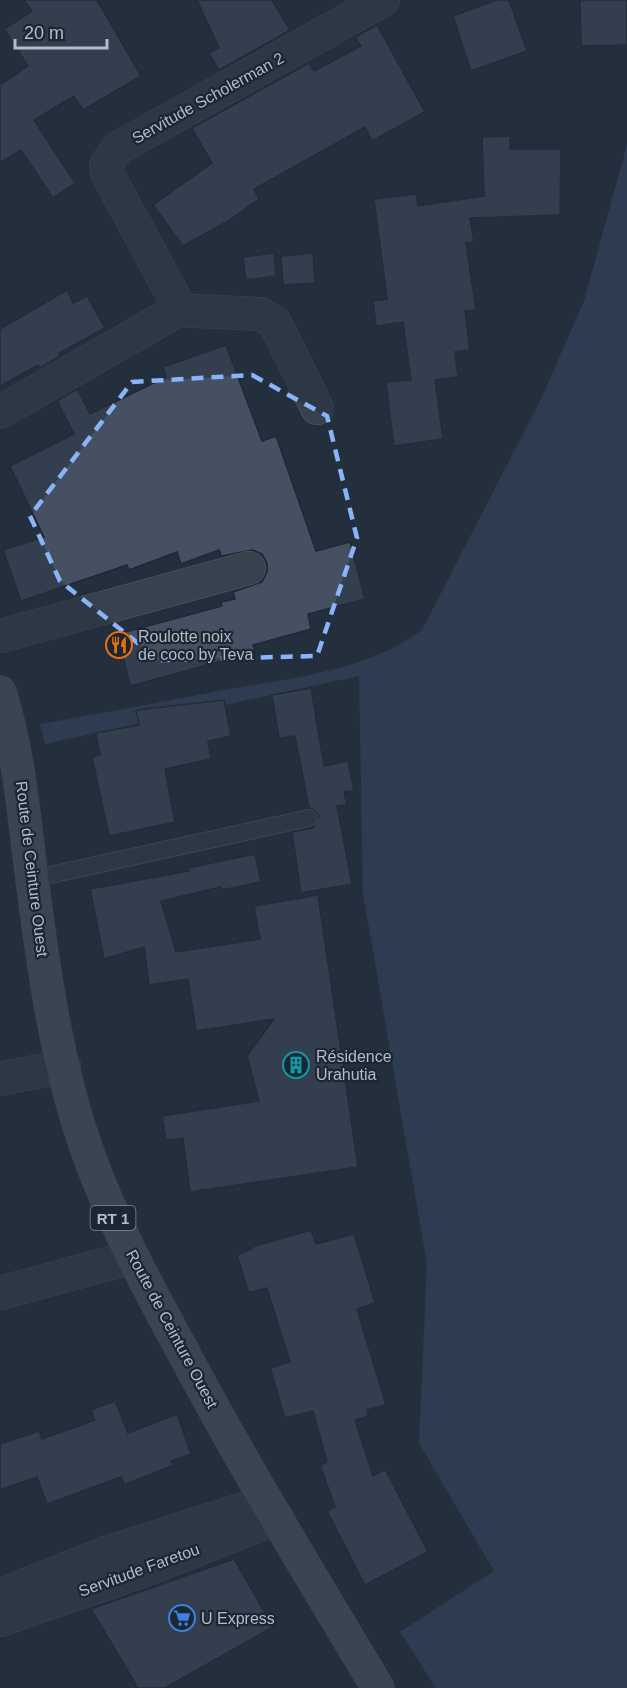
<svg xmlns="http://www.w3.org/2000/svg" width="627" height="1688" viewBox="0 0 627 1688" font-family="Helvetica,sans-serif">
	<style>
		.water { fill: #394c67 }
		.building { fill: #455162; stroke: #1f2835; stroke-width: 1.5 }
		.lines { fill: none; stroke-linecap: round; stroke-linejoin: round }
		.lane-casing { stroke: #565f6c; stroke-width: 18 }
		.street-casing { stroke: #565f6c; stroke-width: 34 }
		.primary-casing { stroke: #414a57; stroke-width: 34 }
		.lane { stroke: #38414e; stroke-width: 16 }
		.street { stroke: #38414e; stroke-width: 33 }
		.primary { stroke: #56606e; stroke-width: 33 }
		.marked { fill: none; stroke: #8ab4f8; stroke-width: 4.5; stroke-dasharray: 12 8; stroke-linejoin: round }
		.labels { text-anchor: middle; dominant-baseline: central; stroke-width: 4.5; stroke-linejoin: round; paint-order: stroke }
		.shield { fill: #1d2633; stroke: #878f9c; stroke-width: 1.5 }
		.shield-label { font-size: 15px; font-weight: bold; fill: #b4bcc9 }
		.street-label { font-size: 16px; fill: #b4bcc9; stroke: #1d2633 }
		.poi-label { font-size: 16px; fill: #b4bcc9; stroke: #1d2633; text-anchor: start }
	</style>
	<rect width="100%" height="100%" fill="#242f3e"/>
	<!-- water -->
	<path class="water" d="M627,145V1688H436L400,1632L494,1571L419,1443L427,1264L363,893L359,676L45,744L40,724C102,713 163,702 224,690C291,678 367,671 422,630L541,399L584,301Z"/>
	<!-- building -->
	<g class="building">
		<path d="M24,0H97L141,76L83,110L74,96L34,120L75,183L53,198L21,150L0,163V85L28,66L4,29L32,11Z"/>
		<path d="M197,0H272L290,30L219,70L209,53L219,48Z"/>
		<path d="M497,0H509L527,51L471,71L453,16Z"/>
		<path d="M580,0H627V45L581,46Z"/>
		<path d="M377,25L425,112L372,141L365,127L254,189L259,199L228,221L183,246L153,205L212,163L192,128L309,63L314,71L361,46L355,37Z"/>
		<path d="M510,136V149H561L560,215L470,218L474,242L466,243L476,310L465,311L470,350L455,352L458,377L435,380L443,439L394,446L386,382L411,380L403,322L376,326L373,301L387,299L374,199L416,194L418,206L484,196L482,137Z"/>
		<path d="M274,253L276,276L246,280L243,257Z"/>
		<path d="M313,253L315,283L283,285L281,256Z"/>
		<path d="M67,290L73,303L87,296L105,328L59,353L60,356L40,368L38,365L0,386V329Z"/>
		<path d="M226,345L262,441L276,436L316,551L350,542L365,599L308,614L311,629L253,645L255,652L130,686L118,634L222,606L221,602L235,599L233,592L262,582L267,572V563L262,554L253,550L221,556L219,550L181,564L177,552L129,570L127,565L21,601L3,550L44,537L10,466L74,434L57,401L77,389L90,414L166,377L163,367Z"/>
		<path d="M311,688L324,766L348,761L354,791L344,792L347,805L337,806L352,884L301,893L292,832L313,828L319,816L316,811L309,808L295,736L279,738L272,695Z"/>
		<path d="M224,700L231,736L208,741L211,759L165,769L175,822L109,836L92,757L100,755L96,733L139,725L136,710Z"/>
		<path d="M255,854L261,882L222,890L221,887L161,901L176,952L260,939L254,906L318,895L358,1167L190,1192L183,1138L166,1140L162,1116L259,1101L247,1056L274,1019L196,1031L188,979L149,985L144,947L104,959L90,889L189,871L188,868Z"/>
		<path d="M311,1230L316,1244L354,1234L375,1303L357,1309L386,1405L367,1410L368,1416L355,1420L373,1476L385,1469L428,1552L365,1585L327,1511L335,1507L320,1465L327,1462L313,1411L285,1418L270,1368L290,1362L267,1288L249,1293L237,1255L252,1249V1247Z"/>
		<path d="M115,1401L128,1433L177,1414L191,1454L171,1461L174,1465L124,1485L121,1477L47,1504L37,1477L0,1490V1444L39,1431L42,1439L95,1420L91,1410Z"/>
		<path d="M234,1559L273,1627L165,1688H138L91,1609Z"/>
	</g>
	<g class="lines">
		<defs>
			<path id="lane" d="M32,879L309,818"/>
			<g id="street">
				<path d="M174,310L261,314L275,323L317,408"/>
				<path d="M0,412L173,313L176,301L107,173L106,165L118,148L383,0"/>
				<path d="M0,636L249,568"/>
				<path d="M0,1079L64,1066"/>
				<path d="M0,1293L133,1257"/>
				<path d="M0,1595L106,1553L250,1507"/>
				<path d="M0,1620L140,1572L277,1518"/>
			</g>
			<path id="primary" d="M0,692C19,753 24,816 32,879C42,957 53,1037 75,1113C100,1198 140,1273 182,1350C243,1465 311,1576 378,1688"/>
		</defs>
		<!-- lane casing -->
		<use href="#lane" class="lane-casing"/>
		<!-- street casing -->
		<use href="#street" class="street-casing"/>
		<!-- primary casing -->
		<use href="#primary" class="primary-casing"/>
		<!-- lane -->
		<use href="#lane" class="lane"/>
		<!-- street -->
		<use href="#street" class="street"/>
		<!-- primary -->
		<use href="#primary" class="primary"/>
	</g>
	<!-- marked area -->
	<path d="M0 0H627V1688H0ZM252,375L327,416L357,538L317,656L159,660L60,581L30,516L132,382Z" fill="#242f3e" fill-opacity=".55" fill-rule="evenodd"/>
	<path class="marked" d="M252,375L327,416L357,538L317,656L159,660L60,581L30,516L132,382Z"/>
	<!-- icons -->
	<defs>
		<symbol id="restaurant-ring" viewBox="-11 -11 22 22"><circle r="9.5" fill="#1d2633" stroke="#e8710a" stroke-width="1.5"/><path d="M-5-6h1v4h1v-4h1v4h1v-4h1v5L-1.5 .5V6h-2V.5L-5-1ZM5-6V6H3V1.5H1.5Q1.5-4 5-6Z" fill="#e8710a"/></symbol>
		<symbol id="building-ring" viewBox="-11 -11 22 22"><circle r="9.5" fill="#1d2633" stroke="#0f9aa8" stroke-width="1.5"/><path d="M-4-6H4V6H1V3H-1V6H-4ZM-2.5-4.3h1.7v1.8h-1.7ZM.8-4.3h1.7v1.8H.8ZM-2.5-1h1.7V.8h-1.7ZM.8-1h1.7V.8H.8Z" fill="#0f9aa8"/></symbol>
		<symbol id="supermarket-ring" viewBox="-11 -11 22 22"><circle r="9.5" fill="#1d2633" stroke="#3f7fe0" stroke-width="1.5"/><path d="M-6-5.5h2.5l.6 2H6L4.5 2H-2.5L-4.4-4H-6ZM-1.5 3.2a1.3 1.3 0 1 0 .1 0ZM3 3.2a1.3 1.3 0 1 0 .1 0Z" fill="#3f7fe0"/></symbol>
	</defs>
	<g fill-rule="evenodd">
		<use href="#restaurant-ring" x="104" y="630" width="30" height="30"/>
		<use href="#building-ring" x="281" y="1050" width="30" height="30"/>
		<use href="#supermarket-ring" x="167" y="1603" width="30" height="30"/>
	</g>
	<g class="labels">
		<!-- shield labels -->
		<rect class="shield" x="90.5" y="1206" width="45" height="24" rx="4.5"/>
		<g class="shield-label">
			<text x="113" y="1218">RT 1</text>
		</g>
		<!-- street labels -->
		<g class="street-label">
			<text transform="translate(208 98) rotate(-29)">Servitude Scholerman 2</text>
			<text transform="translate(32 869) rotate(83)">Route de Ceinture Ouest</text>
			<text transform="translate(172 1329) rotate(62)">Route de Ceinture Ouest</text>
			<text transform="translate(139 1570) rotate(-20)">Servitude Faretou</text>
		</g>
		<!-- poi labels -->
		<g class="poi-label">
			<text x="138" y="636">Roulotte noix<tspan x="138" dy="18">de coco by Teva</tspan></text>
			<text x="316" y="1056">Résidence<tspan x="316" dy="18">Urahutia</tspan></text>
			<text x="201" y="1618">U Express</text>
		</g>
	</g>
	<!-- scale -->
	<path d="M15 39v9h92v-9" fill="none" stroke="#b4bcc9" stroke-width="3"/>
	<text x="24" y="39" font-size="18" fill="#b4bcc9" stroke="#1d2633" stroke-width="4.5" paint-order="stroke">20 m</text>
</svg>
